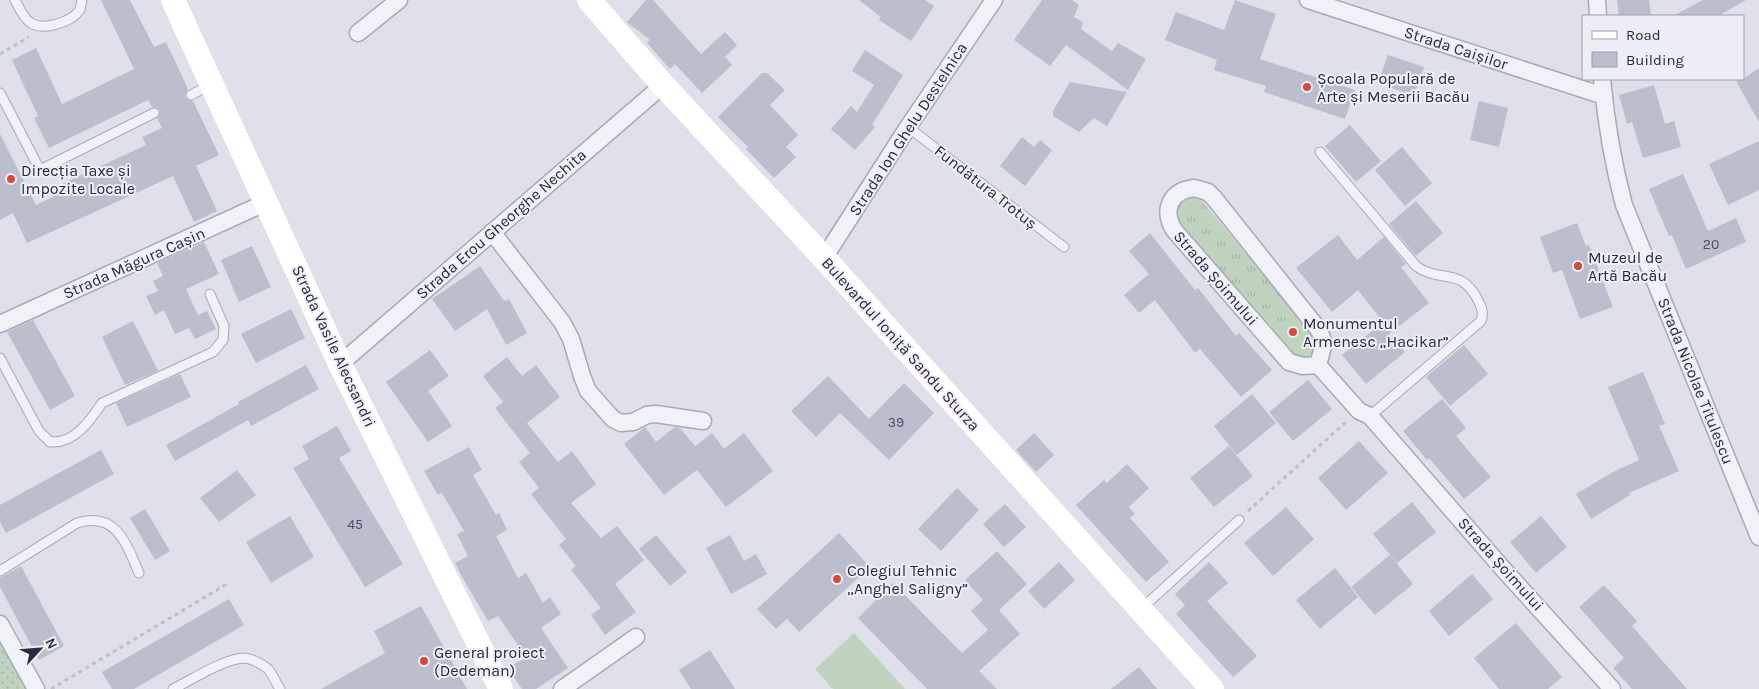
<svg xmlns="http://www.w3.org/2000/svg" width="1759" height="689" viewBox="0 0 1759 689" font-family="Karla,sans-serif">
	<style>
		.grass { fill: url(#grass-tufts) }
		.park { fill: url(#park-dots) }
		.garden { fill: #bfd3bf }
		.building { fill: #bbbecc }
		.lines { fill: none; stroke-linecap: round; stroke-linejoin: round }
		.lane-casing { stroke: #a8a9b7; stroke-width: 11 }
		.street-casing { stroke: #a8a9b7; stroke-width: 19 }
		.path { stroke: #bcbec8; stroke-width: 3; stroke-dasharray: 4 4; stroke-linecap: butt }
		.lane { stroke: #f1f2f7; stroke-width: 9 }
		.street { stroke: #f1f2f7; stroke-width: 16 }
		.secondary { stroke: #fff; stroke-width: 24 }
		.poi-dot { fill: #d54b3c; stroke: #eeeff6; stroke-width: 2 }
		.labels { text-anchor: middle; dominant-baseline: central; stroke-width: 4; stroke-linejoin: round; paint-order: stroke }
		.number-label { font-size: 14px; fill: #4c4f64 }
		.street-label { font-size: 16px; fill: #272a41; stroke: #eeeff6 }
		.poi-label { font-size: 16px; fill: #272a41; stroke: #eeeff6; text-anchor: start }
	</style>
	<defs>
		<pattern id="grass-tufts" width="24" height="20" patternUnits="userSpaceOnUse" patternTransform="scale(1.25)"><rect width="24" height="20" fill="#bfd3bf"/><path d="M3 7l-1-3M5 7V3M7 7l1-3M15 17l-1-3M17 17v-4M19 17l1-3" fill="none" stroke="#a4b5a5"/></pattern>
		<pattern id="park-dots" width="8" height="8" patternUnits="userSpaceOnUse" patternTransform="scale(1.25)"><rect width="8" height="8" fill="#bfd3bf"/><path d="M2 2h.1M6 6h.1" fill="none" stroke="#a4b5a5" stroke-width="1.8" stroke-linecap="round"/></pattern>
	</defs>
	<rect width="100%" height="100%" fill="#dfe0e9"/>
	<!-- grass -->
	<path class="grass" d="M1183,195L1198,197L1201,200L1314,334C1320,353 1308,363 1290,353L1178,220L1174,206Z"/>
	<!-- park -->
	<path class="park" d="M0,622L36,689H0Z"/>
	<!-- garden -->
	<path class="garden" d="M854,633L905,689H833L815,669Z"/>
	<!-- building -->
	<g class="building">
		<path d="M101,0H130L154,47L166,42L188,89L186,92L185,97L188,100L193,101L219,155L196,166L217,211L194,222L173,176L27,243L13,213L0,220V134L36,205L65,191L62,184L146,145L142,137L162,128L157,118L159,116L160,111L157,108L152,107L148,100L49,148L34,118L38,116L12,60L36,48L62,104L134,69Z"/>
		<path d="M646,0H653L701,54L725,32L737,45L725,57L732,65L702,93L675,64L670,69L647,43L650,40L627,22Z"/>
		<path d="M859,0H925L934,6L911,41L879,20L881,17Z"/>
		<path d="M1042,0H1072L1079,5L1074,17L1083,22L1081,29L1112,51L1118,43L1146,59L1128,90L1066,45L1050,66L1014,40Z"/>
		<path d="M1235,0L1276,14L1260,59L1355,90L1345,119L1264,92L1266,86L1214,70L1217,60L1165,40L1176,12L1224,30Z"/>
		<path d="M1617,0H1649L1651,16H1619Z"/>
		<path d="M1703,0H1746L1718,16H1673Z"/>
		<path d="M865,50L903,75L872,125L875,127L855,150L831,129L851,106L857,112L874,85L852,71Z"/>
		<path d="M1388,55L1424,67L1414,96L1378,83Z"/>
		<path d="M1759,68V122L1736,81L1743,79Z"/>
		<path d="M762,73H767L785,90L770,105L798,135L786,147L796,157L774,178L746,149L748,147L718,117Z"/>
		<path d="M1070,82L1127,92L1107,126L1094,118L1079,132L1053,116V111Z"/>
		<path d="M1654,85L1665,124L1674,121L1681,147L1643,158L1632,122L1627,124L1619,95Z"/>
		<path d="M1479,101L1508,108L1499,147L1470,140Z"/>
		<path d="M1350,125L1381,161L1356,182L1325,146Z"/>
		<path d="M1022,137L1034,147L1040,140L1052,150L1025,186L1000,166Z"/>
		<path d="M1759,141V190L1728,205L1709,164Z"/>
		<path d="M1402,147L1432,183L1405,206L1375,170Z"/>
		<path d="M1683,174L1708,231L1736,218L1746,242L1686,269L1672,235L1669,236L1649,189Z"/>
		<path d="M1416,201L1443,233L1416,256L1389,224Z"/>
		<path d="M1577,223L1586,246L1589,245L1613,307L1580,319L1562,270L1553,273L1540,237Z"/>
		<path d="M1150,233L1195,290L1198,288L1236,336L1239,333L1272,370L1241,397L1200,349L1195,353L1155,300L1139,313L1124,295L1149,274L1129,251Z"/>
		<path d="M1338,235L1357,260L1384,237L1406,264L1401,267L1429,303L1389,334L1405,352L1366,384L1342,355L1383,322L1358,290L1332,312L1296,268Z"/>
		<path d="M204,242L219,274L186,289L198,315L207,311L216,329L195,339L189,328L175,334L164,310L155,315L146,296L158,291L153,281L163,276L157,263Z"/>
		<path d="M252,246L271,287L239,302L221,260Z"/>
		<path d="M480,266L504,301L509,299L527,333L506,345L487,309L455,331L432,299Z"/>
		<path d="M291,309L305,338L256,363L241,334Z"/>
		<path d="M33,320L75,396L50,410L7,332Z"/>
		<path d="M133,321L158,371L125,385L102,337Z"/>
		<path d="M1464,345L1488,374L1450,406L1426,377Z"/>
		<path d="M430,350L449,376L428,391L452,426L428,442L386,382Z"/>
		<path d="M507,357L522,376L536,365L560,397L527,423L558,462L572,451L596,484L571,503L601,538L617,526L644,560L615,584L636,612L605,635L591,615L601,608L571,570L576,566L559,545L566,539L531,494L539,488L519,462L530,453L495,408L503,402L483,376Z"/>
		<path d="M306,365L319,389L251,426L248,420L175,461L166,445L239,404L238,402Z"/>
		<path d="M1643,372L1665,424L1659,426L1679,471L1629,493L1630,495L1591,519L1576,494L1613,472L1639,460L1608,387Z"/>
		<path d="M180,374L191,397L127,427L116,403Z"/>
		<path d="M828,376L869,419L904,383L934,413L889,460L840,413L816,437L791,411Z"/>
		<path d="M1308,380L1332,409L1293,441L1269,412Z"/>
		<path d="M1252,394L1276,423L1237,455L1214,426Z"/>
		<path d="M1442,399L1466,428L1456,436L1491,477L1464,499L1429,458L1427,460L1403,431Z"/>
		<path d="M337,426L351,451L339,458L403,564L365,587L293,468L309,459L302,446Z"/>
		<path d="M645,427L656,442L675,427L680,428L695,446L712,433L724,449L744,433L773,471L726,507L697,470L664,495L624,444Z"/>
		<path d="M1034,433L1054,455L1036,472L1016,450Z"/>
		<path d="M1359,441L1388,473L1346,510L1318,478Z"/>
		<path d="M1229,446L1253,476L1214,507L1190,478Z"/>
		<path d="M469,447L482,470L473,475L496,515L499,513L507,530L496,536L518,578L526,573L543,603L550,597L561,614L541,628L568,668L536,689H522L508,668L526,657L498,616L488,621L465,582L455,563L468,556L457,534L464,531L442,493L438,495L424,471Z"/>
		<path d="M101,450L114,474L6,533L0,522V505Z"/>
		<path d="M1127,464L1149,488L1129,507L1135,514L1130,518L1169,562L1146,582L1076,505L1104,480L1107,483Z"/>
		<path d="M237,470L256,495L219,522L200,498Z"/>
		<path d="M957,488L979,510L941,551L918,529Z"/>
		<path d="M1412,502L1436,532L1397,563L1373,534Z"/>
		<path d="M1005,504L1026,527L1004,547L983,524Z"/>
		<path d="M1286,507L1314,539L1273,576L1244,543Z"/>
		<path d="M145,509L170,551L155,560L130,518Z"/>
		<path d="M290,516L314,557L271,583L246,542Z"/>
		<path d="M1541,516L1567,547L1536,573L1510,542Z"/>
		<path d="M839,533L870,567L799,632L787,619L776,629L757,609Z"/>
		<path d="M656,535L687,572L670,586L639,549Z"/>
		<path d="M730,535L744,561L756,554L767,574L731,594L706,548Z"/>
		<path d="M997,551L1027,584L999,610L1020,634L979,671L997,689H927L858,618L893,583L962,653L988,630L971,611L983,600L965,580Z"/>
		<path d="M1390,555L1413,584L1375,615L1351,587Z"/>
		<path d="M1059,562L1075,580L1044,609L1028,591Z"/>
		<path d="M1209,562L1228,583L1207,601L1257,656L1233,677L1176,614L1185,605L1175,594Z"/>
		<path d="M21,566L64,646L39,660L0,587V578Z"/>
		<path d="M1335,568L1358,597L1320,629L1296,600Z"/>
		<path d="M1472,574L1493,599L1449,636L1429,611Z"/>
		<path d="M1604,585L1637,621L1632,626L1687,689H1632L1613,668L1624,658L1579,607Z"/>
		<path d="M229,599L244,625L134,689H112L102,672Z"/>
		<path d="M421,606L467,689H321L385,653L374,631Z"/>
		<path d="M1516,623L1562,677L1548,689H1499L1474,658Z"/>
		<path d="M710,650L735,689H691L679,670Z"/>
		<path d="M1139,667L1157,689H1111Z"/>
	</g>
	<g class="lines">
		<defs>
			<g id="lane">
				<path d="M15,0C19,7 23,18 31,23C43,31 71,22 79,11C81,9 81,3 82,0"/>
				<path d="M0,93L40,170L154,113"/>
				<path d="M191,95L210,85"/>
				<path d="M908,127L1064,247"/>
				<path d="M1320,152L1416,266C1440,284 1461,265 1479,302C1482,308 1484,314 1481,321L1370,416"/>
				<path d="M0,358L39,431L50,442C74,444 90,421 102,403L213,352L223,340L224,326L210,294"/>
				<path d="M0,571L77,523C116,511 126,543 139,573"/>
				<path d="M1141,609L1239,520"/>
				<path d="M173,689C191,680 224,659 243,658C251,658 262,664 268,669C273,675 276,683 280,689"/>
			</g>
			<g id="street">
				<path d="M1308,0L1604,96"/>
				<path d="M1597,0L1598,16"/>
				<path d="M358,33L399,0"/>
				<path d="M1602,79C1606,121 1613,164 1624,205L1759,537"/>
				<path d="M1194,188L1208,192L1214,198L1319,330L1324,343L1318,365L1303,366L1289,362L1174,230C1162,210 1170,191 1194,188Z"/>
				<path d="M492,232L562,322L571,339L582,376L588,391L613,419L621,423L633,422L647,415L656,414L703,421"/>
				<path d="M824,258L908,127L994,0"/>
				<path d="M0,324L267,202"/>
				<path d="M340,364L663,85"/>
				<path d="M1318,365L1359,411L1370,416L1504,570L1612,689"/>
				<path d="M0,624L36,689"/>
				<path d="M562,689L636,637"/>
			</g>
		</defs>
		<!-- lane casing -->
		<use href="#lane" class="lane-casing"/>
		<!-- street casing -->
		<use href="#street" class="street-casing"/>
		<!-- path -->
		<g class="path">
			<path d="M0,54L29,37"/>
			<path d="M1248,511L1347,421"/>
			<path d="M51,689L227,584"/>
		</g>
		<!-- lane -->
		<use href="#lane" class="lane"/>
		<!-- street -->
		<use href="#street" class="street"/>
		<!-- secondary -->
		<g class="secondary">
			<path d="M173,0L340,364L501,689"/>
			<path d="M589,0L663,85L824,258L1212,689"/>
		</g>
	</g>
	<!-- markers -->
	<g class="poi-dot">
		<circle cx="1307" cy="87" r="5"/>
		<circle cx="11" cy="179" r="5"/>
		<circle cx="1578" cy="266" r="5"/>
		<circle cx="1293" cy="332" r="5"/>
		<circle cx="837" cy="579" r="5"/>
		<circle cx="424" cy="661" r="5"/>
	</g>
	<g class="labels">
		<!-- number labels -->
		<g class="number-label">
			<text x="1711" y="244">20</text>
			<text x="896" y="422">39</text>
			<text x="355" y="524">45</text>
		</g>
		<!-- street labels -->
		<g class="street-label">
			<text transform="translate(1456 48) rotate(18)">Strada Caișilor</text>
			<text transform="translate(908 129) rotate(-57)">Strada Ion Ghelu Destelnica</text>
			<text transform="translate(986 187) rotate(38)">Fundătura Trotuș</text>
			<text transform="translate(501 224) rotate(-41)">Strada Erou Gheorghe Nechita</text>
			<text transform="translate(134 263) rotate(-24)">Strada Măgura Cașin</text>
			<text transform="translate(1216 278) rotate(49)">Strada Șoimului</text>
			<text transform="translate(901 344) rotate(48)">Bulevardul Ioniță Sandu Sturza</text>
			<text transform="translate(334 346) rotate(65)">Strada Vasile Alecsandri</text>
			<text transform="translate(1696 381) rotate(68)">Strada Nicolae Titulescu</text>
			<text transform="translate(1501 564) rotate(48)">Strada Șoimului</text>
		</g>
		<!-- poi labels -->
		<g class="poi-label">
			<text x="1317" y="78">Școala Populară de<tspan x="1317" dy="18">Arte și Meserii Bacău</tspan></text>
			<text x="21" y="170">Direcția Taxe și<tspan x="21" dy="18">Impozite Locale</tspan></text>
			<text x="1588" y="257">Muzeul de<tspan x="1588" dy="18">Artă Bacău</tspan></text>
			<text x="1303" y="323">Monumentul<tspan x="1303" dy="18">Armenesc „Hacikar”</tspan></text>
			<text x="847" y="570">Colegiul Tehnic<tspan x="847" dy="18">„Anghel Saligny”</tspan></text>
			<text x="434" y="652">General proiect<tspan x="434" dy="18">(Dedeman)</tspan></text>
		</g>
	</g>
	<!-- legend -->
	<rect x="1582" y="15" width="162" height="65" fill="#eeeff6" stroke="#9ea0ae"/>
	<rect x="1592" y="31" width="25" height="8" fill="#ffffff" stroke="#9ea0ae"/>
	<text x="1626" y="40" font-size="15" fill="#272a41">Road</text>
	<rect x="1592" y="52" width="25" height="15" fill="#bbbecc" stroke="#9ea0ae"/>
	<text x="1626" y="65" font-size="15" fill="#272a41">Building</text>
	<!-- north arrow -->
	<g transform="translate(40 649) rotate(64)" stroke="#eeeff6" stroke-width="4" paint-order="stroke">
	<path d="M0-4L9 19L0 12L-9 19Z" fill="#272a41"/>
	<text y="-8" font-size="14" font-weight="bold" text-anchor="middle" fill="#272a41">N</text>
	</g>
</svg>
